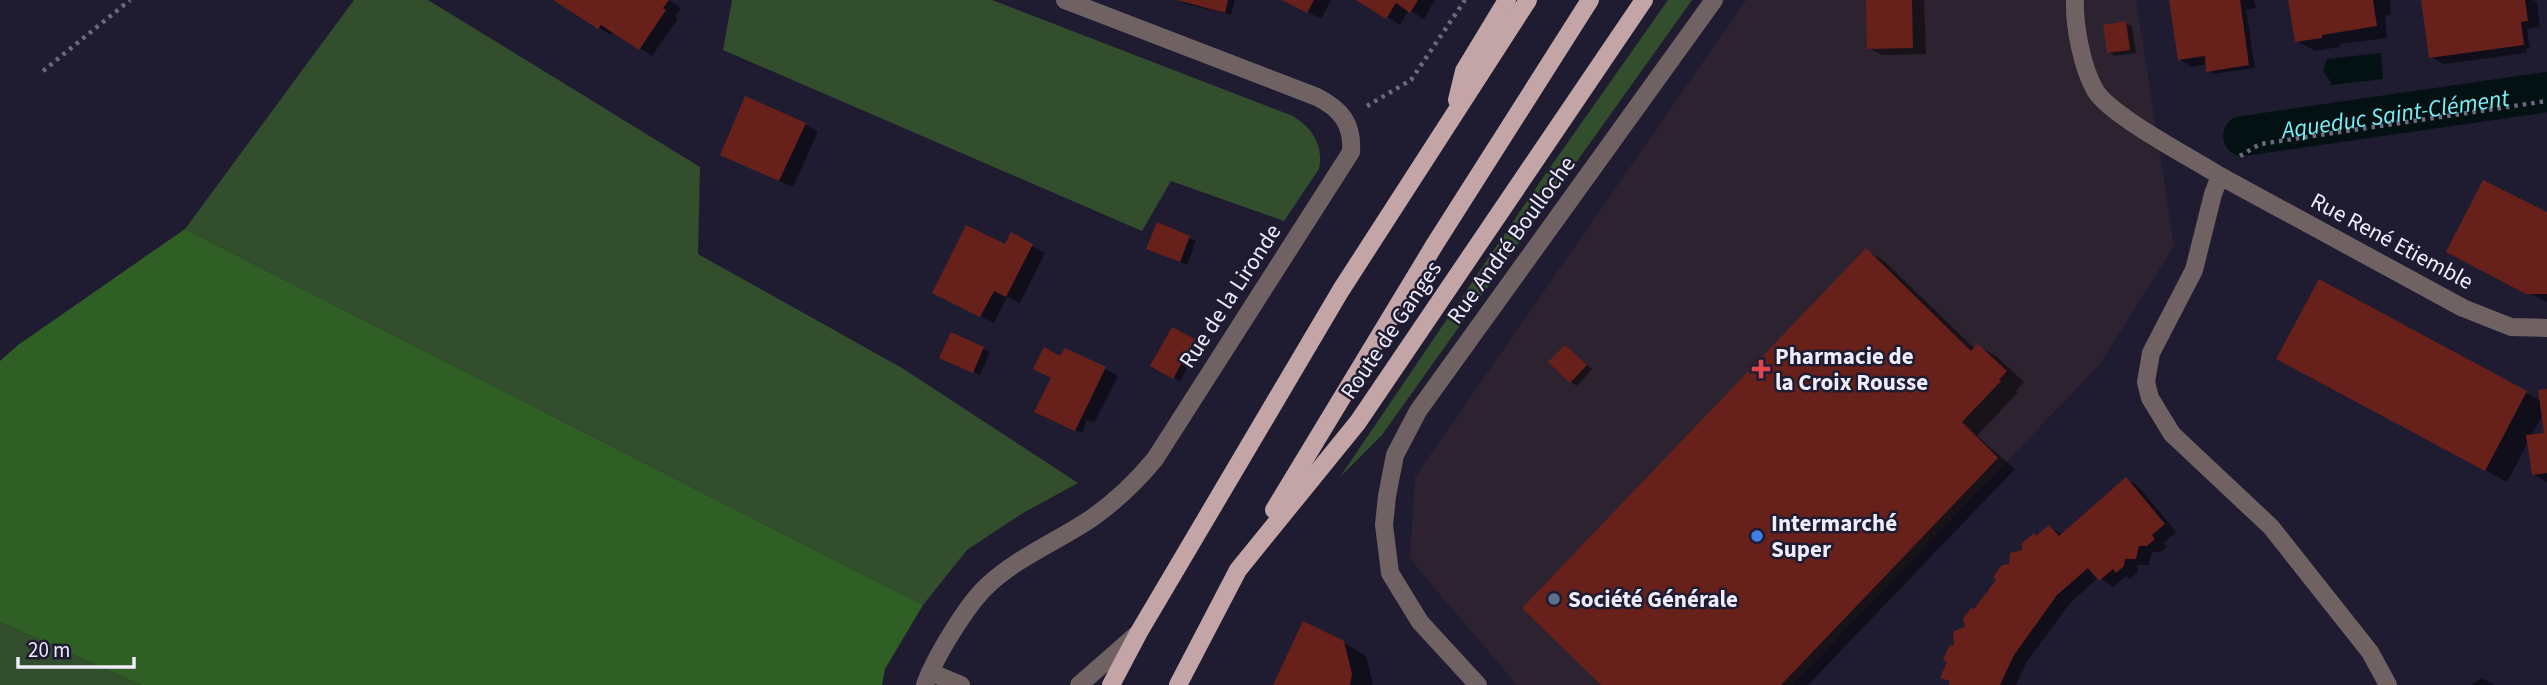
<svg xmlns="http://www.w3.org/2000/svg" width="2547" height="685" viewBox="0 0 2547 685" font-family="'Source Sans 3',sans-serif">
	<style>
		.commercial { fill: #2d2230 }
		.green { fill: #324e2c }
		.forest { fill: #2f5f24 }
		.water { fill: #031112 }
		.shadow { fill: #0007; fill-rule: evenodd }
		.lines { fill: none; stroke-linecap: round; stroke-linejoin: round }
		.canal { stroke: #031112; stroke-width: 40 }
		.building { fill: #68201b }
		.path { stroke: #6c697d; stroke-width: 4.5; stroke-dasharray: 3.5 5; stroke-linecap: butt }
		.service { stroke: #706263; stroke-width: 18 }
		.minor { stroke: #706263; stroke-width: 18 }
		.primary { stroke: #c3a5a8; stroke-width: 18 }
		.health-dot { fill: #e0444e; stroke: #1f1c32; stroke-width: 2.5 }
		.shop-dot { fill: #3f7fe0; stroke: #1f1c32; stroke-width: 2.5 }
		.service-dot { fill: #5c6f8a; stroke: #1f1c32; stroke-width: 2.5 }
		.labels { text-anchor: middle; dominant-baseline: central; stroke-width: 5; stroke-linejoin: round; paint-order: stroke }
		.street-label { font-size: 23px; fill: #efedfd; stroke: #1f1c32 }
		.poi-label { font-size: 23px; font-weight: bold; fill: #efedfd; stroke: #1f1c32; text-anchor: start }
		.water-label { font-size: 24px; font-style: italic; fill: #7bf1fa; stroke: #1f1c32 }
	</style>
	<rect width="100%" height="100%" fill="#1f1c32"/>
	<!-- commercial -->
	<path class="commercial" d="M1746,0H2136L2174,246L2100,364L1793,685H1517L1410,559L1415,477Z"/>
	<!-- green -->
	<g class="green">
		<path d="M354,0H428L700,167L698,254L902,368L1078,483L1023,513L967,550L923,605L185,229Z"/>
		<path d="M732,0H992L1293,116C1312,128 1324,145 1319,169L1284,221L1171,181L1142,231L723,50Z"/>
		<path d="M1668,0H1692L1382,435L1340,477L1542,179Z"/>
		<path d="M0,622L141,685H0Z"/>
	</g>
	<!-- forest -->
	<path class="forest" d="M185,229L923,605L885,669L882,685H141L0,622V361L18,345Z"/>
	<!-- water -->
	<path class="water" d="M2381,53L2383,79L2331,85V82L2323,71L2327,59Z"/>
	<!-- shadow -->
	<g class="shadow">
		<path d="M556,0H669L681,8L675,16L678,19L652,56L614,31L611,35L598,27Z"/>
		<path d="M1180,0H1235L1231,15L1186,4Z"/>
		<path d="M1284,0H1331L1321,19Z"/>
		<path d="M1360,0H1435L1424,19L1409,10L1400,25Z"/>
		<path d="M1868,0H1924L1926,54L1882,55L1869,48Z"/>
		<path d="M2171,0H2254L2256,8L2246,10L2255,68L2214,74L2208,70V64L2192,67L2179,59Z"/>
		<path d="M2290,0H2390L2391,14L2385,16L2387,38L2340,44V47L2315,51L2297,41Z"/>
		<path d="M2423,0H2533L2537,2L2540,27L2527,29L2530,48L2526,49L2527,53L2444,64L2431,57Z"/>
		<path d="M2126,23L2132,26L2136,53L2115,56L2109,52Z"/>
		<path d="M805,124L818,132L793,187L735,161Z"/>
		<path d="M2547,214V302L2470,264Z"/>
		<path d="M1158,224L1196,241L1187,265L1154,251Z"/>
		<path d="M1012,235L1045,253L1020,303L1007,297L994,323L947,300L1006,246Z"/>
		<path d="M1866,250L1884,261L1975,349L1978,346L1996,356L2024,382L2016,391L2018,392L1977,436L2015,469L1808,685H1604Z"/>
		<path d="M2319,281L2541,401L2547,390V482L2533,474L2529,441L2507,482L2300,371ZM2543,414L2546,434L2531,436Z"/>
		<path d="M1173,329L1200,345L1180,381L1153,366Z"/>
		<path d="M952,334L990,352L980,375L947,361Z"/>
		<path d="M1565,347L1592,369L1577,386L1571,382Z"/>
		<path d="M1061,358L1105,369L1118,376L1094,423L1087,420L1082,433L1042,415Z"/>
		<path d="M2126,479L2139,487L2176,532L2164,543L2167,547L2161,552H2152L2149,565H2138L2137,573L2130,579L2126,576L2113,587L2099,577L2070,603L2026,663L2016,685H1951L1952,682L1942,677L1975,612L2034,535L2038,537L2050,527L2063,535Z"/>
		<path d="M1344,643L1366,656L1373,685H1275Z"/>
		<path d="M2482,678L2489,682L2495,685H2471Z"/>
	</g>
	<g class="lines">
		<!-- canal -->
		<path class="canal" id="s1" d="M2243,136L2547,92"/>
	</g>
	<!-- building -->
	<g class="building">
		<path d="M553,0H669L663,8L666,10L639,50L601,25L598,29Z"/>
		<path d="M1177,0H1228L1225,13Z"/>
		<path d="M1282,0H1314L1307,13Z"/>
		<path d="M1356,0H1418L1410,13L1396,3L1386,19Z"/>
		<path d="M1866,0H1912L1913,48L1867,49Z"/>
		<path d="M2169,0H2240L2249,65L2206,72L2205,56L2178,60Z"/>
		<path d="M2288,0H2373L2377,26L2322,35V38L2295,42Z"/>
		<path d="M2421,0H2525L2528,21L2521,22L2524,45L2429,58Z"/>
		<path d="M2126,21L2130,50L2107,53L2103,25Z"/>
		<path d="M745,96L806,123L779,181L720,155Z"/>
		<path d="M2483,180L2547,212V294H2526L2446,252Z"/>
		<path d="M1157,222L1190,236L1180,262L1146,249Z"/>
		<path d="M966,225L1005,244L1011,232L1033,244L1006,297L994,291L980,317L932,293Z"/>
		<path d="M1866,248L1971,351L1978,344L2007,371L1999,380L2001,381L1962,422L1998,458L1781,685H1601L1522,608Z"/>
		<path d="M2319,279L2527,391L2485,471L2276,359Z"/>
		<path d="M1172,327L1195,339L1173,379L1150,366Z"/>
		<path d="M951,332L984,347L973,373L939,358Z"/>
		<path d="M1565,345L1587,365L1570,383L1548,362Z"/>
		<path d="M1044,347L1060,356L1065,348L1106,367L1075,431L1034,412L1051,378L1033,369Z"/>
		<path d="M2547,389V473L2532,475L2526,435L2544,433L2538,390Z"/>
		<path d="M2126,477L2165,524L2152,535L2155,539L2147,546H2139L2136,559H2125L2124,566L2116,573L2113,569L2099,581L2088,568L2057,595L2014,655L2000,685H1949L1950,681L1940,678L1947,662L1943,660L1949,646L1954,645L1953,634L1954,631L1965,627L1963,619L1971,608L1974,609L1996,580L1993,577L2002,565L2009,564L2010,553L2022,550V543L2034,533L2036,536L2049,525L2059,536Z"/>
		<path d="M1303,621L1344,641L1352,674L1350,685H1273Z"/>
	</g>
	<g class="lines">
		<!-- path -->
		<g class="path">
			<path d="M43,71L130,0"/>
			<path d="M1367,106L1411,80L1465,0"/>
			<path d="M2240,156L2260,144L2547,101"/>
		</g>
		<!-- service -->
		<path class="service" d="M1079,685L1136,635"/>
		<!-- minor -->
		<g class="minor">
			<path d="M2075,0C2074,26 2082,67 2095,90C2109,115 2192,158 2220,176L2213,194L2194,270L2151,353L2146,382L2150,398L2172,434L2271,527L2370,652L2388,685"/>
			<path d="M2220,176L2463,308L2511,327L2547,328"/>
			<path d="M930,672L961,685"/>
			<path d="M925,685C934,659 967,604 988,585C1018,557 1058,541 1092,518C1116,501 1136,482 1155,459L1351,152C1353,124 1341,109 1317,97L1065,0"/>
			<path d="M1478,685L1420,622L1390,573L1384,525L1387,496L1395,455L1418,411L1714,0"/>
		</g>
		<!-- primary -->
		<g class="primary">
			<path d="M1457,100L1464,71L1507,0"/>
			<path d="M1274,510L1435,244L1590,0"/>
			<path d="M1111,685L1139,632L1341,290L1528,0"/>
			<path d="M1178,685L1238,570L1358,422L1644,0"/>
		</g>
	</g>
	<!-- markers -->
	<path class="health-dot" d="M1757.5 358.5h7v7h7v7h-7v7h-7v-7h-7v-7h7z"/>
	<circle class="shop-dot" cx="1757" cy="536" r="7"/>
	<circle class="service-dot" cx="1554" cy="599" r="7"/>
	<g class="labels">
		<!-- street labels -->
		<g class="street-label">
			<text transform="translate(1511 240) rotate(-54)">Rue André Boulloche</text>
			<text transform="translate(2392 241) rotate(28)">Rue René Etiemble</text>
			<text transform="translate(1230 296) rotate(-57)">Rue de la Lironde</text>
			<text transform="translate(1391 330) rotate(-56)">Route de Ganges</text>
		</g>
		<!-- poi labels -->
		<g class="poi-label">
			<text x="1775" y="356">Pharmacie de<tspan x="1775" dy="26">la Croix Rousse</tspan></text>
			<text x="1771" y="523">Intermarché<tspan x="1771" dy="26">Super</tspan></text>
			<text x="1568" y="599">Société Générale</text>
		</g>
		<!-- water labels -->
		<g class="water-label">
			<text stroke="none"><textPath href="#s1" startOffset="154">Aqueduc Saint-Clément</textPath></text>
		</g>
	</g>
	<!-- scale -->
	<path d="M18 657v10h116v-10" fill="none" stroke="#efedfd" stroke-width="3.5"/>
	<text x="28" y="657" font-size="21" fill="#efedfd" stroke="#1f1c32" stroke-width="5" paint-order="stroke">20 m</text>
</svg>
